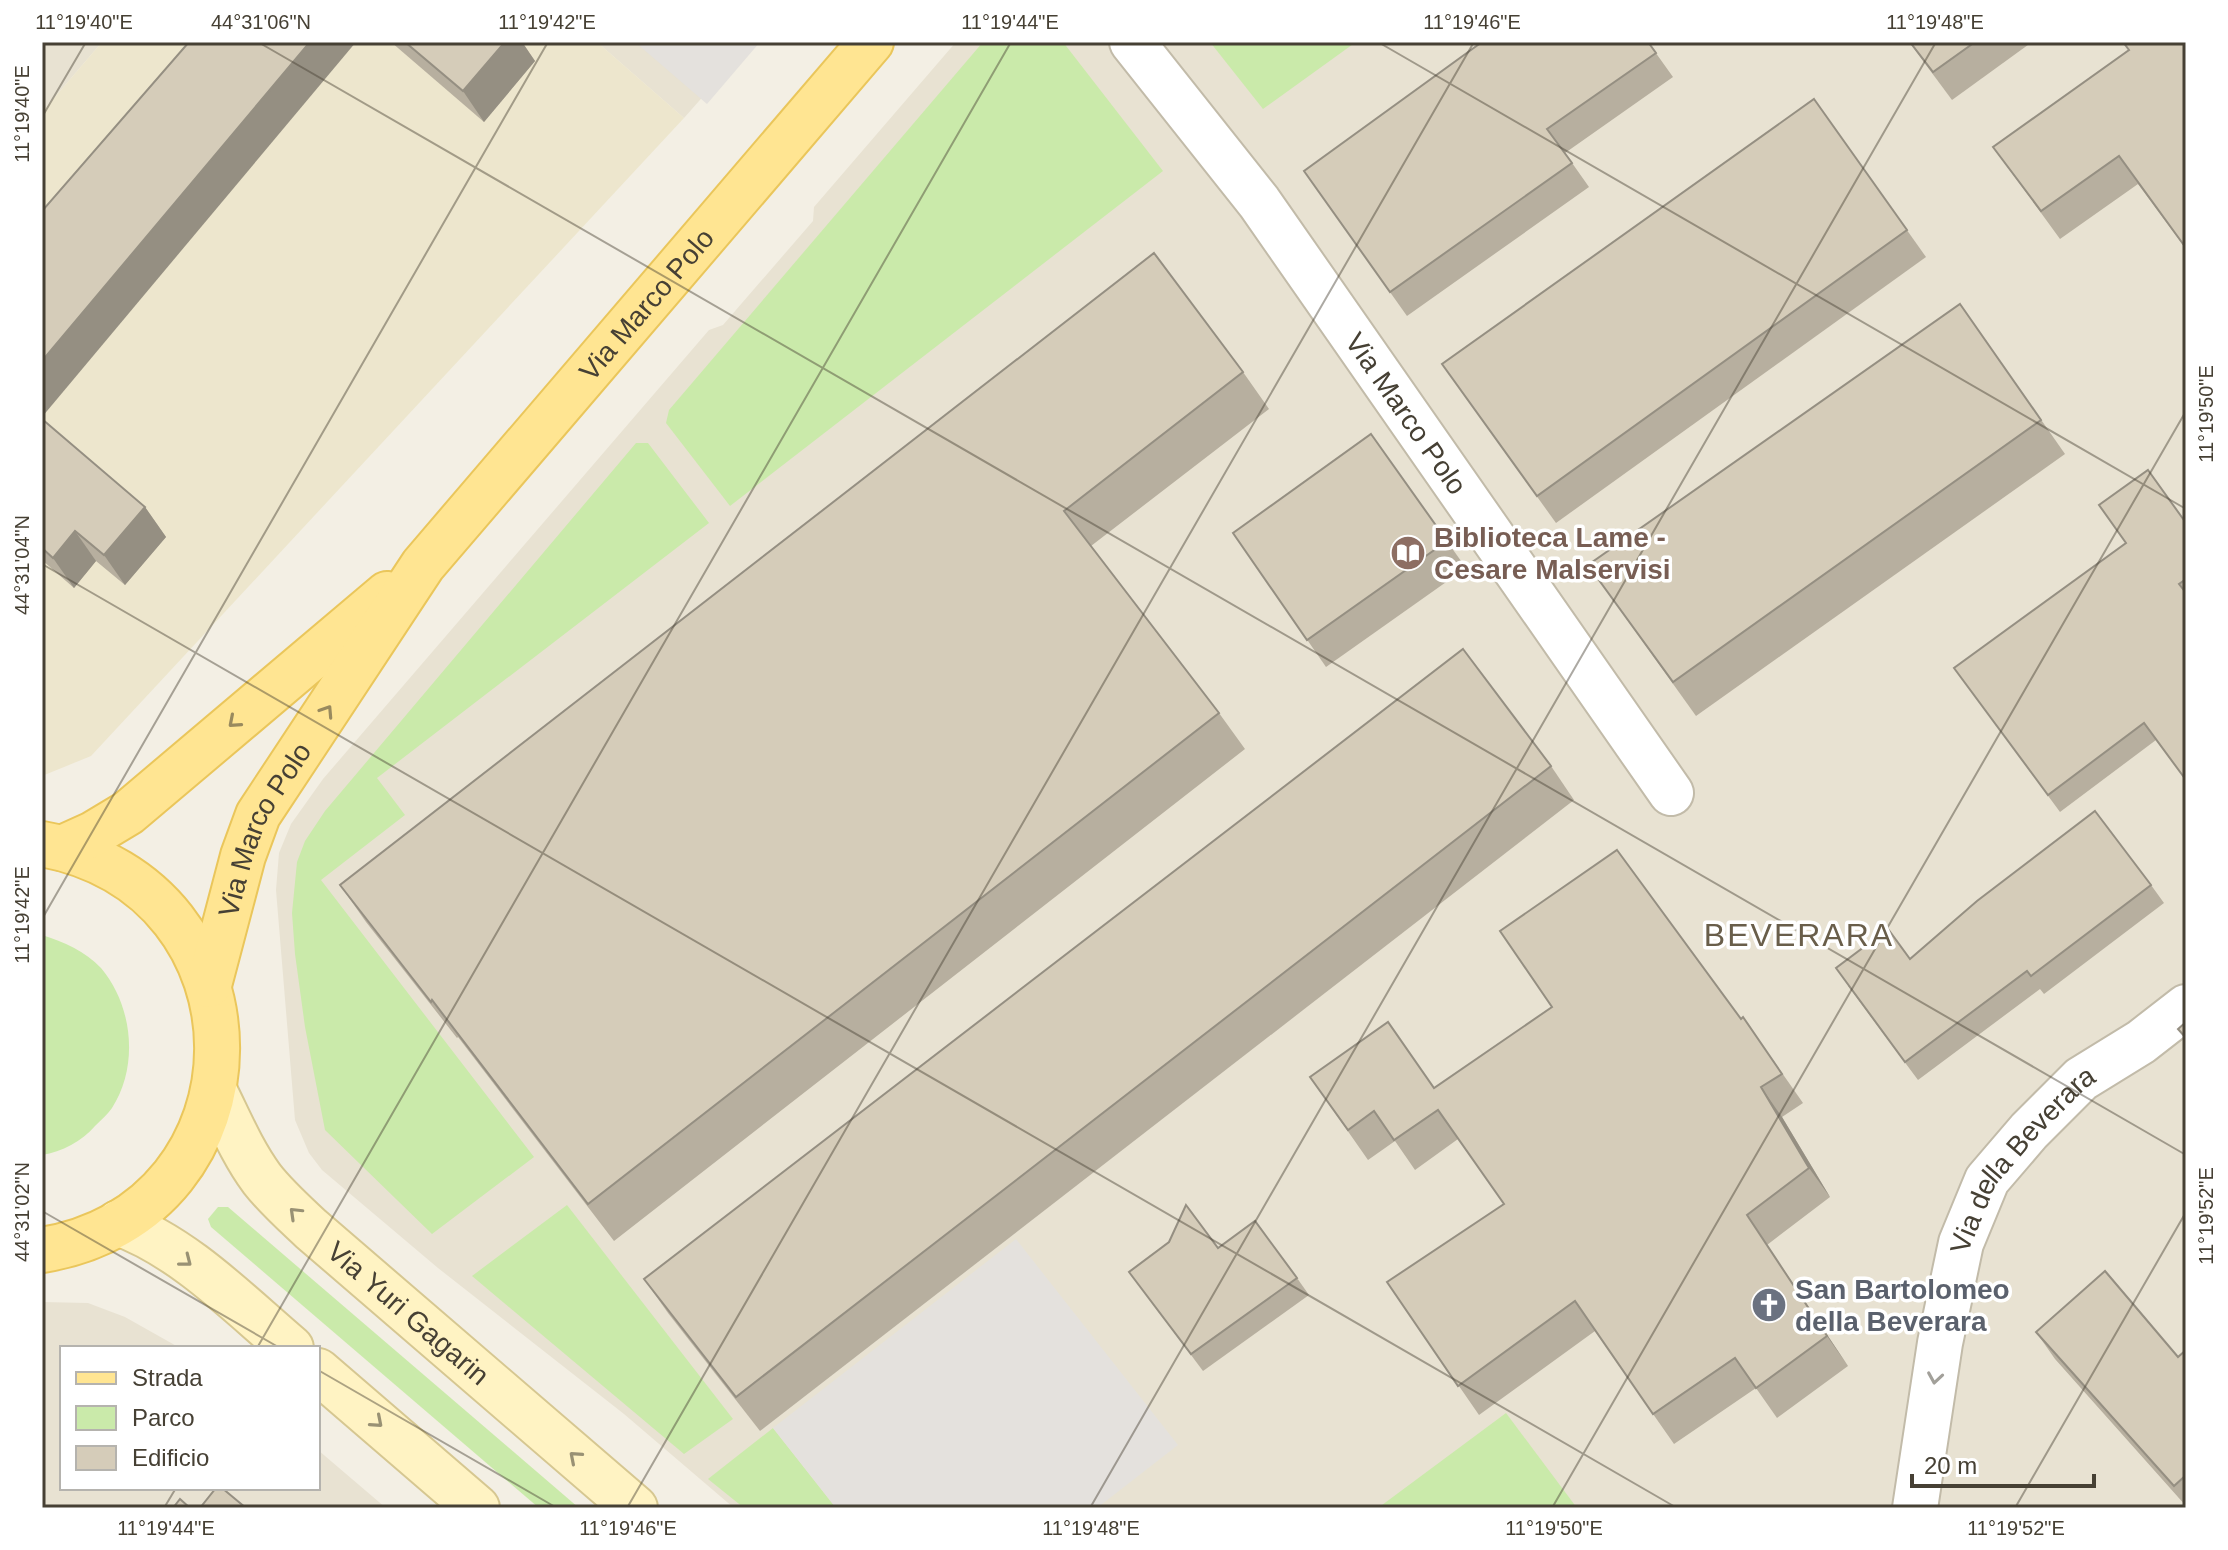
<svg xmlns="http://www.w3.org/2000/svg" width="2228" height="1550" viewBox="0 0 2228 1550" font-family="Arial,sans-serif">
	<style>
		.residential { fill: #e8e2d2 }
		.education { fill: #ede6cd }
		.green { fill: #caeaaa }
		.parking { fill: #e4e1dd }
		.lines { fill: none; stroke-linecap: round; stroke-linejoin: round }
		.street-casing { stroke: #c2bba9; stroke-width: 48 }
		.secondary-casing { stroke: #d6c791; stroke-width: 48 }
		.primary-casing { stroke: #eac65b; stroke-width: 48 }
		.street { stroke: #fff; stroke-width: 44 }
		.secondary { stroke: #fff3c3; stroke-width: 44 }
		.primary { stroke: #ffe592; stroke-width: 44 }
		.wall { fill: #b7af9f }
		.shaded-wall { fill: #958f82 }
		.building { fill: #d5ccb9; stroke: #958f82; stroke-width: 2 }
		.oneway { stroke: #998a5e }
		.oneway2 { stroke: #999174 }
		.oneway3 { stroke: #a2a09a }
		.ticks { fill: none; stroke: #464034; stroke-width: 2; stroke-opacity: 0.45 }
		.labels { text-anchor: middle; dominant-baseline: central; stroke-width: 7; stroke-linejoin: round; paint-order: stroke }
		.street-label { font-size: 28px; fill: #464034; stroke: #fff }
		.education-label { font-size: 28px; font-weight: bold; fill: #785e54; stroke: #fff; text-anchor: start }
		.worship-label { font-size: 28px; font-weight: bold; fill: #5b616d; stroke: #fff; text-anchor: start }
		.quarter-label { font-size: 32px; letter-spacing: 2px; fill: #695e4a; stroke: #fff }
		.neatline { fill: none; stroke: #464034; stroke-width: 3 }
		.ticks-label { font-size: 20px; text-anchor: middle; fill: #464034 }
	</style>
	<rect width="100%" height="100%" fill="#f3efe4"/>
	<!-- residential -->
	<g class="residential">
		<path d="M42,42H102L42,112Z"/>
		<path d="M597,42H751L684,118Z"/>
		<path d="M956,42H2186V1508H734L624,1414L438,1268L322,1170L309,1153L295,1120L276,890L279,853L291,824L323,779L709,330L723,325L813,221L814,207Z"/>
		<path d="M42,1302L88,1303L125,1317L180,1348H62V1488H318V1450L386,1508H42Z"/>
	</g>
	<!-- education -->
	<path class="education" d="M102,42H597L684,118L91,756L42,776V112Z"/>
	<!-- green -->
	<g class="green">
		<path d="M983,42H1063L1163,171L730,506L666,423L669,410Z"/>
		<path d="M1210,42H1356L1263,109Z"/>
		<path d="M636,443H648L709,523L377,778L405,815L321,880L534,1157L432,1234L325,1130L305,1027L295,954L292,913L297,862L305,841L325,811Z"/>
		<path d="M42,935C64,942 85,951 101,968C133,1006 139,1066 112,1108C108,1114 101,1120 95,1126C82,1141 62,1152 42,1155Z"/>
		<path d="M567,1205L733,1419L684,1454L472,1276Z"/>
		<path d="M218,1207H228L579,1508H539L211,1227L208,1219Z"/>
		<path d="M1506,1413L1577,1508H1378Z"/>
		<path d="M773,1428L836,1508H744L708,1479Z"/>
	</g>
	<!-- parking -->
	<g class="parking">
		<path d="M635,42H760L707,104Z"/>
		<path d="M1016,1239L1178,1445L1097,1508H836L773,1428Z"/>
	</g>
	<g class="lines">
		<defs>
			<g id="street">
				<path id="s1" d="M1132,42L1259,202L1671,793"/>
				<path id="s2" d="M1915,1508L1940,1343L1961,1243L1987,1180L2029,1131L2081,1079L2141,1042L2186,1007"/>
			</g>
			<g id="secondary">
				<path id="s3" d="M214,1090C229,1120 242,1152 262,1179C276,1197 294,1213 311,1229L635,1508"/>
				<path d="M118,1223C184,1247 238,1303 291,1348"/>
				<path d="M318,1371L477,1508"/>
			</g>
			<g id="primary">
				<path d="M42,844C276,887 275,1211 42,1250"/>
				<path d="M62,848L93,834L128,813L387,594"/>
				<path id="s4" d="M209,985L243,856L258,815L423,565L871,42"/>
			</g>
		</defs>
		<!-- street casing -->
		<use href="#street" class="street-casing"/>
		<!-- secondary casing -->
		<use href="#secondary" class="secondary-casing"/>
		<!-- primary casing -->
		<use href="#primary" class="primary-casing"/>
		<!-- street -->
		<use href="#street" class="street"/>
		<!-- secondary -->
		<use href="#secondary" class="secondary"/>
		<!-- primary -->
		<use href="#primary" class="primary"/>
	</g>
	<!-- wall -->
	<g class="wall">
		<path d="M391,42H522L535,61L484,122Z"/>
		<path d="M1648,42L1673,77L1565,153L1589,187L1407,316L1304,171Z"/>
		<path d="M1909,42H2032L1952,100Z"/>
		<path d="M2186,42V249L2138,184L2060,239L1993,147L2129,50Z"/>
		<path d="M1814,99L1926,257L1556,523L1461,391Z"/>
		<path d="M1960,304L2065,454L1696,716L1588,565Z"/>
		<path d="M1243,372L1269,409L1091,546L1219,713L1245,749L614,1241L458,1037L457,1038L366,922L340,885Z"/>
		<path d="M42,419L145,507L166,537L125,585L96,561L74,588L42,560Z"/>
		<path d="M1371,434L1466,568L1326,667L1233,533Z"/>
		<path d="M2186,523V780L2156,740L2060,812L1954,668Z"/>
		<path d="M1551,766L1574,800L760,1431L668,1313L644,1279Z"/>
		<path d="M2151,885L2164,903L2044,994L2040,989L1918,1080L1848,986L1910,959Z"/>
		<path d="M1743,1017L1803,1103L1782,1117L1830,1197L1767,1245L1848,1366L1777,1418L1756,1388L1674,1444L1595,1331L1479,1415L1387,1282L1504,1204L1458,1139L1415,1170L1395,1141L1368,1160L1310,1077L1434,1088L1741,1019Z"/>
		<path d="M1218,1248L1297,1278L1309,1295L1203,1371L1129,1272Z"/>
		<path d="M2036,1332L2178,1357L2186,1350V1506L2055,1359Z"/>
	</g>
	<!-- shaded-wall -->
	<g class="shaded-wall">
		<path d="M310,42H356L42,417V361Z"/>
		<path d="M505,42H522L535,61L484,122L463,91Z"/>
		<path d="M145,507L166,537L125,585L104,555Z"/>
		<path d="M75,531L96,561L74,588L53,558Z"/>
		<path d="M1761,1087L1782,1117L1830,1197L1809,1168Z"/>
		<path d="M1747,1215L1767,1245L1848,1366L1827,1336Z"/>
	</g>
	<!-- building -->
	<g class="building">
		<path d="M189,42H310L42,361V211Z"/>
		<path d="M405,42H505L463,91Z"/>
		<path d="M1482,42H1648L1656,53L1547,129L1572,163L1390,292L1304,171Z"/>
		<path d="M1910,42H1975L1933,72Z"/>
		<path d="M2123,42H2186V248L2119,156L2041,211L1993,147L2129,50Z"/>
		<path d="M1814,99L1907,230L1537,496L1442,364Z"/>
		<path d="M1154,253L1243,372L1064,511L1219,713L588,1204L432,1000L431,1002L340,885Z"/>
		<path d="M1960,304L2041,420L1673,682L1588,565Z"/>
		<path d="M42,419L145,507L104,555L75,531L53,558L42,548Z"/>
		<path d="M1371,434L1447,541L1307,640L1233,533Z"/>
		<path d="M2148,470L2186,523V579L2179,584L2186,593V780L2144,723L2048,795L1954,668L2126,543L2099,505Z"/>
		<path d="M1463,649L1551,766L736,1397L644,1279Z"/>
		<path d="M2095,811L2151,885L2031,976L2027,971L1905,1062L1836,968L1888,929L1910,959L1977,901Z"/>
		<path d="M1617,850L1741,1019L1743,1017L1782,1074L1761,1087L1809,1168L1747,1215L1827,1336L1756,1388L1735,1358L1653,1414L1575,1301L1458,1386L1387,1282L1504,1204L1438,1110L1394,1140L1374,1111L1348,1130L1310,1077L1388,1022L1434,1088L1552,1007L1500,931Z"/>
		<path d="M2186,1022V1038L2178,1029Z"/>
		<path d="M1186,1205L1218,1248L1255,1221L1297,1278L1191,1354L1129,1272L1169,1242Z"/>
		<path d="M2105,1271L2178,1357L2186,1350V1475L2174,1486L2036,1332Z"/>
		<path d="M216,1488H222L246,1508H200Z"/>
		<path d="M180,1499L190,1508H173Z"/>
	</g>
	<!-- one-way arrows -->
	<defs><path id="oneway-chevron" d="M-2-3.5L2.5 0L-2 3.5" fill="none" stroke-width="1.6" stroke-linecap="round" stroke-linejoin="round" transform="scale(2)"/></defs>
	<g class="oneway">
		<use href="#oneway-chevron" transform="translate(327 711) rotate(-57)"/>
		<use href="#oneway-chevron" transform="translate(234 722) rotate(139)"/>
	</g>
	<g class="oneway2">
		<use href="#oneway-chevron" transform="translate(295 1213) rotate(-136)"/>
		<use href="#oneway-chevron" transform="translate(186 1261) rotate(38)"/>
		<use href="#oneway-chevron" transform="translate(377 1422) rotate(41)"/>
		<use href="#oneway-chevron" transform="translate(575 1457) rotate(-139)"/>
	</g>
	<use class="oneway3" href="#oneway-chevron" transform="translate(1935 1378) rotate(99)"/>
	<!-- ticks -->
	<path class="ticks" d="M258,42L2186,1155M1378,42L2186,509M42,117L86,42M42,564L1677,1508M42,919L548,42M42,1211L280,1348M257,1348L1011,42M318,1370L557,1508M164,1508L176,1488M627,1508L1474,42M1090,1508L1936,42M1552,1508L2186,411M2015,1508L2186,1212"/>
	<!-- icons -->
	<defs>
		<symbol id="library-disc" viewBox="-11 -11 22 22"><circle r="9.5" fill="#8d6e63" stroke="#fff"/><path d="M-6-4Q-3-5.5-.7-3.5V5Q-3 3-6 4ZM6-4Q3-5.5 .7-3.5V5Q3 3 6 4Z" fill="#fff"/></symbol>
		<symbol id="church-disc" viewBox="-11 -11 22 22"><circle r="9.5" fill="#6b7280" stroke="#fff"/><path d="M-1.2-6h2.4v3.5h3.3v2.4h-3.3V6h-2.4V-.1h-3.3v-2.4h3.3Z" fill="#fff"/></symbol>
	</defs>
	<g fill-rule="evenodd">
		<use href="#library-disc" x="1388" y="533" width="40" height="40"/>
		<use href="#church-disc" x="1749" y="1285" width="40" height="40"/>
	</g>
	<g class="labels">
		<!-- street labels -->
		<g class="street-label">
			<text stroke="none"><textPath href="#s4" startOffset="820">Via Marco Polo</textPath></text>
			<text stroke="none"><textPath href="#s1" startOffset="462">Via Marco Polo</textPath></text>
			<text stroke="none"><textPath href="#s4" startOffset="166">Via Marco Polo</textPath></text>
			<text stroke="none"><textPath href="#s2" startOffset="374">Via della Beverara</textPath></text>
			<text stroke="none"><textPath href="#s3" startOffset="300">Via Yuri Gagarin</textPath></text>
		</g>
		<!-- education labels -->
		<g class="education-label">
			<text x="1434" y="537">Biblioteca Lame -<tspan x="1434" dy="32">Cesare Malservisi</tspan></text>
		</g>
		<!-- worship labels -->
		<g class="worship-label">
			<text x="1795" y="1289">San Bartolomeo<tspan x="1795" dy="32">della Beverara</tspan></text>
		</g>
		<!-- quarter labels -->
		<g class="quarter-label">
			<text x="1799" y="935">BEVERARA</text>
		</g>
	</g>
	<!-- border -->
	<rect width="2228" height="1550" fill="none" stroke="#ffffff" stroke-width="88"/>
	<!-- legend -->
	<rect x="60" y="1346" width="260" height="144" fill="#ffffff" stroke="#b5b3ae" stroke-width="2"/>
	<rect x="76" y="1372" width="40" height="12" fill="#ffe592" stroke="#b5b3ae" stroke-width="2"/>
	<text x="132" y="1386" font-size="24" fill="#464034">Strada</text>
	<rect x="76" y="1406" width="40" height="24" fill="#caeaaa" stroke="#b5b3ae" stroke-width="2"/>
	<text x="132" y="1426" font-size="24" fill="#464034">Parco</text>
	<rect x="76" y="1446" width="40" height="24" fill="#d5ccb9" stroke="#b5b3ae" stroke-width="2"/>
	<text x="132" y="1466" font-size="24" fill="#464034">Edificio</text>
	<!-- scale -->
	<path d="M1912 1474v12h182v-12" fill="none" stroke="#464034" stroke-width="4"/>
	<text x="1924" y="1474" font-size="24" fill="#464034" stroke="#ffffff" stroke-width="6" paint-order="stroke">20 m</text>
	<rect x="44" y="44" width="2140" height="1462" class="neatline"/>
	<g class="ticks-label">
		<text x="84" y="29">11°19'40"E</text>
		<text x="261" y="29">44°31'06"N</text>
		<text x="547" y="29">11°19'42"E</text>
		<text x="1010" y="29">11°19'44"E</text>
		<text x="1472" y="29">11°19'46"E</text>
		<text x="1935" y="29">11°19'48"E</text>
		<text transform="translate(22 114) rotate(-90)" y="7">11°19'40"E</text>
		<text transform="translate(2206 414) rotate(-90)" y="7">11°19'50"E</text>
		<text transform="translate(22 565) rotate(-90)" y="7">44°31'04"N</text>
		<text transform="translate(22 915) rotate(-90)" y="7">11°19'42"E</text>
		<text transform="translate(22 1212) rotate(-90)" y="7">44°31'02"N</text>
		<text transform="translate(2206 1216) rotate(-90)" y="7">11°19'52"E</text>
		<text x="166" y="1535">11°19'44"E</text>
		<text x="628" y="1535">11°19'46"E</text>
		<text x="1091" y="1535">11°19'48"E</text>
		<text x="1554" y="1535">11°19'50"E</text>
		<text x="2016" y="1535">11°19'52"E</text>
	</g>
</svg>
